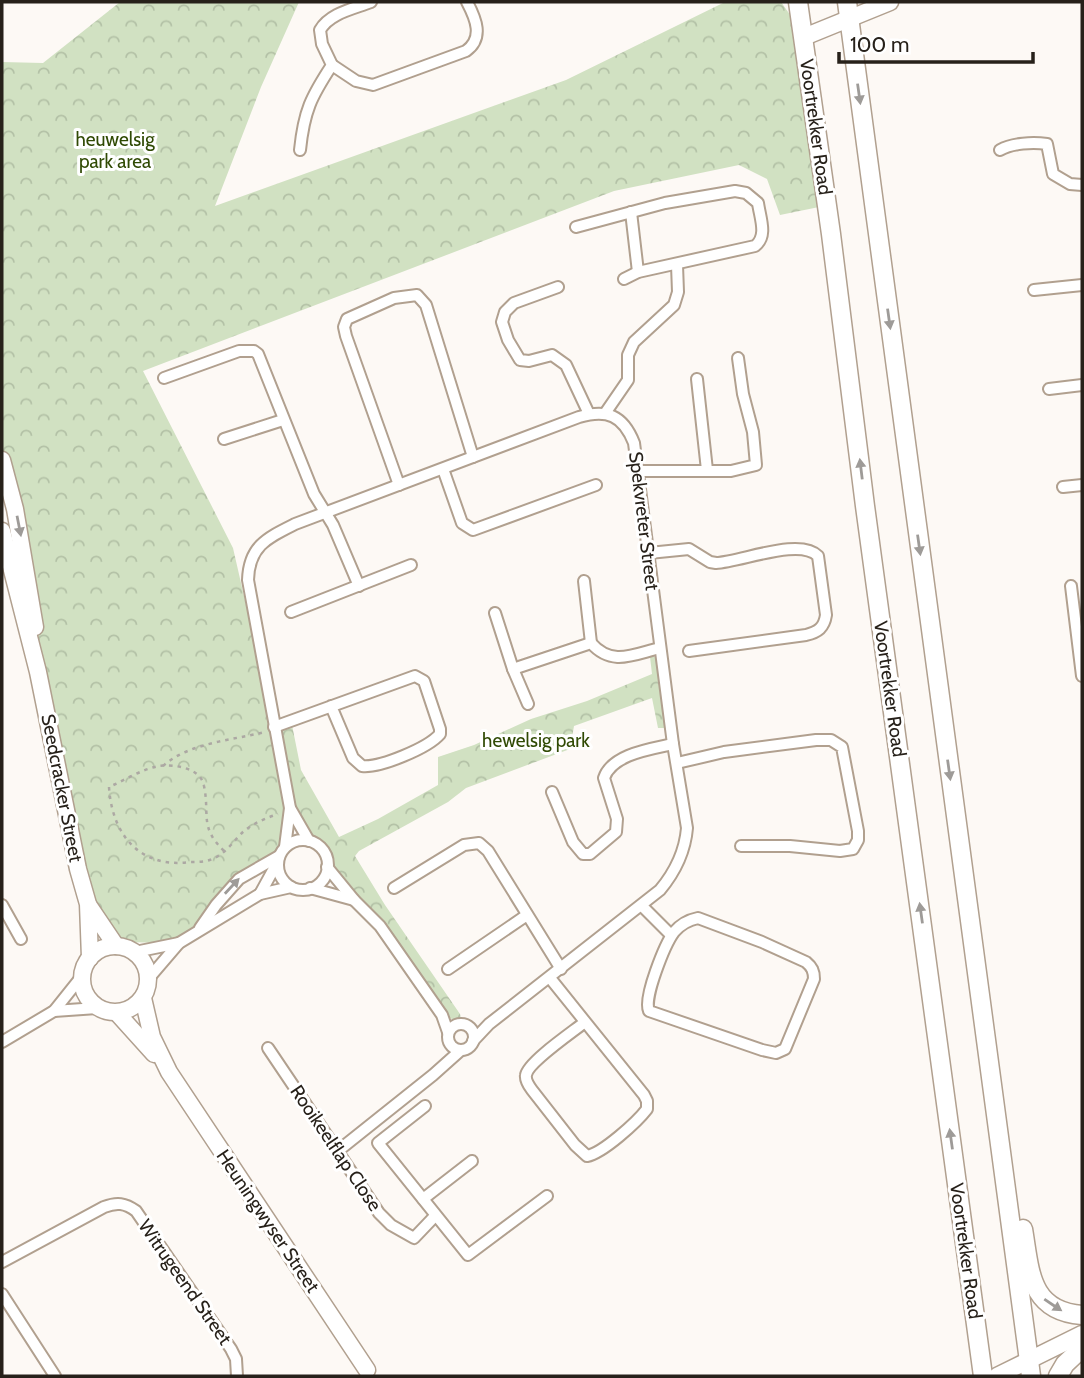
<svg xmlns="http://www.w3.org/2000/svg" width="1084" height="1378" viewBox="0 0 1084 1378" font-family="Cabin,sans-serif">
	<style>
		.park { fill: url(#park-crowns) }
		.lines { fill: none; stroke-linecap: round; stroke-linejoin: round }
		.street-casing { stroke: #b1a08f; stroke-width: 14 }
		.secondary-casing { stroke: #b1a08f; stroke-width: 19 }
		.primary-casing { stroke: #b1a08f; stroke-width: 21 }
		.path { stroke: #aca8a3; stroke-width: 2.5; stroke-dasharray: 3.5 5; stroke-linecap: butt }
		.street { stroke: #fff; stroke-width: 10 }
		.secondary { stroke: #fff; stroke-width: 16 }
		.primary { stroke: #fff; stroke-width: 18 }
		.oneway { fill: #9e9b98 }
		.labels { text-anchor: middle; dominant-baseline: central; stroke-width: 6; stroke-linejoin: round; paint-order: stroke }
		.street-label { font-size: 19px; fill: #27211a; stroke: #fff }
		.park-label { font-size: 19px; fill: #304a04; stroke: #fff }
	</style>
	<defs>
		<pattern id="park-crowns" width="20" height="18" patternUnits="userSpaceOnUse" patternTransform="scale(1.75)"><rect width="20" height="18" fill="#d1e1c2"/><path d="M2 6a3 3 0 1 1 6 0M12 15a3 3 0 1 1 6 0" fill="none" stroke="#b3c1a6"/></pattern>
	</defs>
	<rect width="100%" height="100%" fill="#fdf9f5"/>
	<!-- park -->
	<path class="park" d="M120,2H299L261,87L215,206L566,80L725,2H781L793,19L819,207L780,215L767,179L739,165L614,191L143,371L233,548L274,727L291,720L301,770L339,837L378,819L438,785V757L474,745L531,719L587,701L652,674L650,657H662L671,728H658L652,698L574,726L570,749L466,788L448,802L359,851L355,856L385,905L460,1014L462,1023L442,1015L415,977L327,867L323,851L309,841L293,813L285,847L270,862L242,876L207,917L179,943L114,942L93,913L37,667L38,614L23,514L2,450V62L43,63Z"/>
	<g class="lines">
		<defs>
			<g id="street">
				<path d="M332,65L356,81L373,85L466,51C484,38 476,19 467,2"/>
				<path d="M300,150C304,111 311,97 332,65L322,44L320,30C330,13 353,9 371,2"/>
				<path d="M1000,150C1012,143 1033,142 1047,144L1053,174L1070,184L1082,185"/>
				<path d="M631,212L638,272"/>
				<path d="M576,227L665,203L735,191L746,193L758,203C760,218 768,236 755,246L638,272L624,279"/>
				<path d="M558,287L514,303L505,312L502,322L508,340L520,360L529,361L552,355L566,365L589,414"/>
				<path d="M1034,290L1082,285"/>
				<path d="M164,378L239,351H254L258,354L314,494L333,525L359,586"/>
				<path d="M697,379L707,470"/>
				<path d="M1049,389L1082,385"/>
				<path d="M606,412L628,380V355L634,342L674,305L678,292L677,265"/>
				<path d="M224,439L283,420"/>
				<path d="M443,469L462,523L473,530L596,485"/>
				<path d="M638,471H731L756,465L753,432L743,394L738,358"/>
				<path d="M399,485L346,336L344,327L347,319L394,298L417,295L426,305L473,457"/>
				<path d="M1063,487L1082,485"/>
				<path d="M649,553L689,549L710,562L716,563C741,562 800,537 818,556L826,615C824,628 818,632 806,635L689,651"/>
				<path d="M584,581L591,643"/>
				<path d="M1071,586L1082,676"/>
				<path d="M291,612L411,565"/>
				<path d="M495,613L513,669L528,704"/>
				<path d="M513,669L591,643C612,667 634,654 660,648"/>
				<path d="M274,727L415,676L424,681L440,729V734C428,748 380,768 362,766L353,758L331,706"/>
				<path d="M677,763L724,752L816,740H831L842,747L858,831V840L853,849L840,851L790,846H741"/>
				<path d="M552,792L573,842L583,854H590L616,832L617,819L604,778C612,754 651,749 673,744"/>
				<circle cx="303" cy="865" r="25"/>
				<path d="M309,841L290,808L248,580C249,546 267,538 295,524L579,417C607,409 623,415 634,443L673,744L687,828C685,852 675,872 660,890L489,1024L473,1041"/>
				<path d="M285,847L290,808"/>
				<path d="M327,867L354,900L380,926L442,1015L448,1032"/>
				<path d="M310,888L354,900"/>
				<path d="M394,888L464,845L479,843L488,851L561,969"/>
				<path d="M260,894L277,863"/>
				<path d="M2,905L21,939"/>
				<path d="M642,906L671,935"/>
				<path d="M698,918L762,942L806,962C812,967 814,971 814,979L785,1049L776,1053L762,1050L649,1011C643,998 665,944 674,932C680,925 688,920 698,918Z"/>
				<path d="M200,928L216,905L239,879L279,856"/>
				<path d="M135,952L179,943"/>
				<path d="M448,969L527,915"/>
				<path d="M149,978L179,943L260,894L291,887"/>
				<path d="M550,978L644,1095L647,1101V1109C637,1122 603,1153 587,1156L575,1145L532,1090C529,1086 525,1080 526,1075C528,1062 574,1031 585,1022"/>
				<path d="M54,1011L97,1008"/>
				<circle cx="461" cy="1037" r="13"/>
				<path d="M2,1042L54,1011L82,976"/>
				<path d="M268,1048L379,1213L391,1225L414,1238L435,1216"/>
				<path d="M425,1106L378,1143L468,1255L547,1196"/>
				<path d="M339,1150L433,1075L461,1050"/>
				<path d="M423,1199L472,1161"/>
				<path d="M2,1262L104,1207C117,1202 125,1203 136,1211L231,1349L236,1359L237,1376"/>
				<path d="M2,1294L55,1376"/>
			</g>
			<g id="secondary">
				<path d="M804,37L890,2"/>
				<path d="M2,460L15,509L35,627"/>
				<path d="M2,531L38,672L78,869L88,904L90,958"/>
				<path d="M89,906L116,946"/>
				<circle cx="115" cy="979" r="33"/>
				<path d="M143,998L152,1037L169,1072L367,1370"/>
				<path d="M117,1013L154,1054"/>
				<path d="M997,1376L1082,1334"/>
			</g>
			<g id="primary">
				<path d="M798,2L831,234L865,506L983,1376"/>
				<path d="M847,2L1031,1376"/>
				<path d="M1023,1229C1030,1270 1029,1311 1082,1315"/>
				<path d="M1058,1376L1065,1364L1082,1348"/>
			</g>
		</defs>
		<!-- street casing -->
		<use href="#street" class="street-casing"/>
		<!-- secondary casing -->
		<use href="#secondary" class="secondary-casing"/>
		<!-- primary casing -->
		<use href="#primary" class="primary-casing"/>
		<!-- path -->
		<g class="path">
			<path d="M163,766C188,743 233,740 265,732"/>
			<path d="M224,851C199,827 210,814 204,786C201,768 175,764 159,766C142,769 125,780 109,787C112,835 140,869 191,862C198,862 206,862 212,859C226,854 234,840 244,831C254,823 266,818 278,814"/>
		</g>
		<!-- street -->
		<use href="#street" class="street"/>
		<!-- secondary -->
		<use href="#secondary" class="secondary"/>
		<!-- primary -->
		<use href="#primary" class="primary"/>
	</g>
	<!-- one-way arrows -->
	<defs><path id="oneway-solid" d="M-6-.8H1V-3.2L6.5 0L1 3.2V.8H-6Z" transform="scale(1.75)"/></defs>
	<g class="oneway">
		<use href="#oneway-solid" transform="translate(859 94) rotate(82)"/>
		<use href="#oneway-solid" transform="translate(889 319) rotate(82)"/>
		<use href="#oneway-solid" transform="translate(861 469) rotate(-97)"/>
		<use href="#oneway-solid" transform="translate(19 526) rotate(79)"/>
		<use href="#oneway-solid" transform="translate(919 545) rotate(82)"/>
		<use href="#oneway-solid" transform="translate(949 770) rotate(82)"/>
		<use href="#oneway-solid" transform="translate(232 886) rotate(-47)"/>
		<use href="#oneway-solid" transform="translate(921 913) rotate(-98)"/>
		<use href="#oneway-solid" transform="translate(951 1139) rotate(-98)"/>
		<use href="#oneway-solid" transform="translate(1053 1305) rotate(34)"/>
	</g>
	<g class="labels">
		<!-- street labels -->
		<g class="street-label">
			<text transform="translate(816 127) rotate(82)">Voortrekker Road</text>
			<text transform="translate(644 521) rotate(83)">Spekvreter Street</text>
			<text transform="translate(890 689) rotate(82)">Voortrekker Road</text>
			<text transform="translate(62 788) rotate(79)">Seedcracker Street</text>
			<text transform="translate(336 1148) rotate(56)">Rooikeelflap Close</text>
			<text transform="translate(268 1221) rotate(56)">Heuningwyser Street</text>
			<text transform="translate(966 1251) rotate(82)">Voortrekker Road</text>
			<text transform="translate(185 1282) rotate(55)">Witrugeend Street</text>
		</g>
		<!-- park labels -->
		<g class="park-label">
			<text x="115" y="139">heuwelsig<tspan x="115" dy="22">park area</tspan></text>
			<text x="536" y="740">hewelsig park</text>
		</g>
	</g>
	<!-- border -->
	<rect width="1084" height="1378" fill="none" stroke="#27211a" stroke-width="7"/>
	<!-- scale -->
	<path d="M839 52v10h194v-10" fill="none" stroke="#27211a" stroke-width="3.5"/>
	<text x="850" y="52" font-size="21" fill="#27211a" stroke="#ffffff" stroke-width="5" paint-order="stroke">100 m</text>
</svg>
